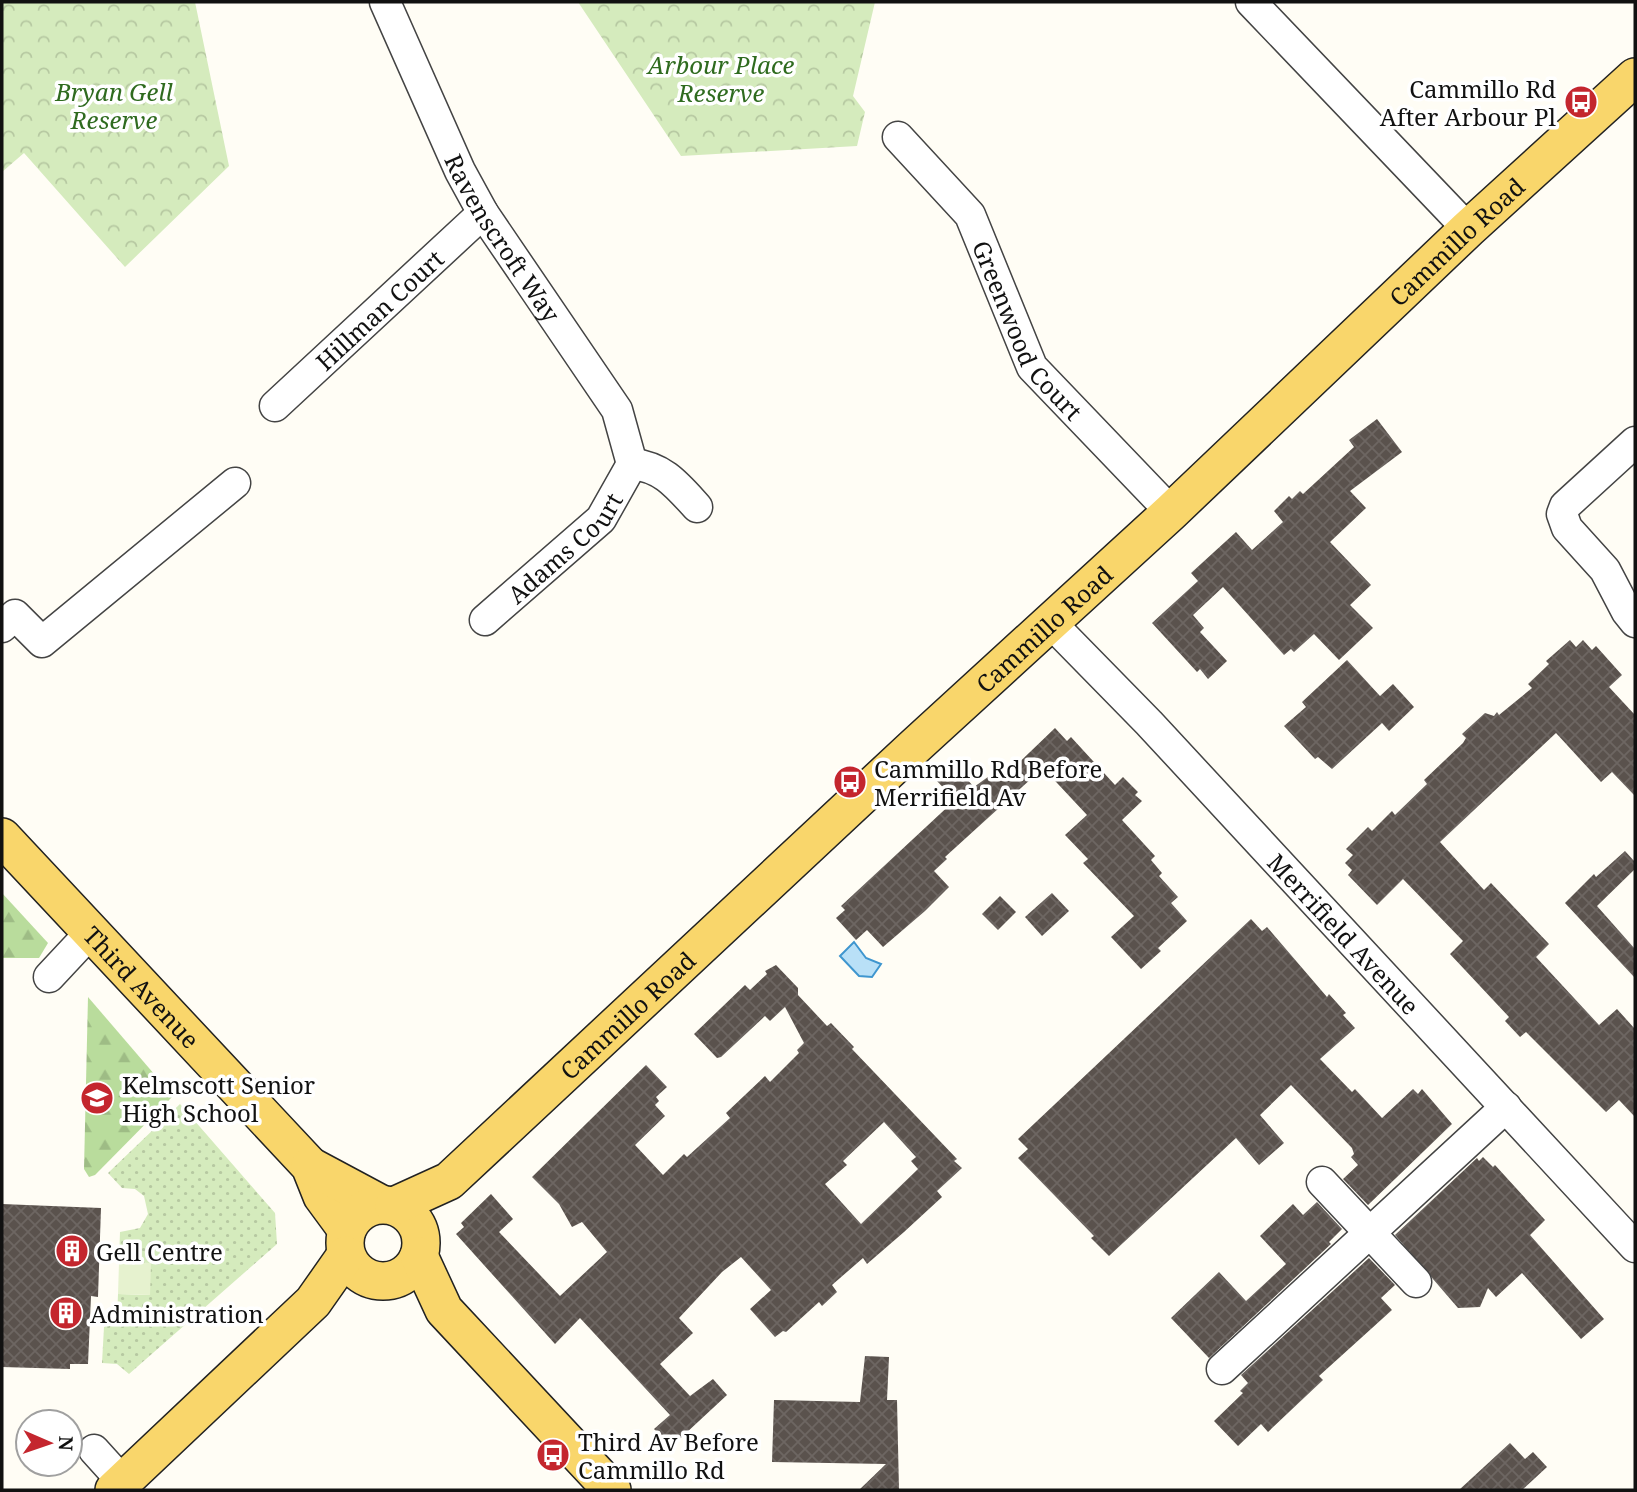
<svg xmlns="http://www.w3.org/2000/svg" width="1637" height="1492" viewBox="0 0 1637 1492" font-family="'Noto Serif',serif">
	<style>
		.grass { fill: url(#grass-dots) }
		.forest { fill: url(#forest-firs) }
		.park { fill: url(#park-crowns) }
		.pitch { fill: #e6f2cf }
		.water { fill: #b9e0f7; stroke: #3f96cf; stroke-width: 2 }
		.building { fill: url(#building-cross-hatch); fill-rule: evenodd }
		.lines { fill: none; stroke-linecap: round; stroke-linejoin: round }
		.minor-casing { stroke: #444; stroke-width: 33 }
		.major-casing { stroke: #222; stroke-width: 40 }
		.minor { stroke: #fff; stroke-width: 30 }
		.major { stroke: #f9d66b; stroke-width: 37 }
		.labels { text-anchor: middle; dominant-baseline: central; stroke-width: 7; stroke-linejoin: round; paint-order: stroke }
		.park-label { font-size: 24px; font-style: italic; fill: #2f6b1f; stroke: #fff }
		.poi-label { font-size: 24px; fill: #111; stroke: #fff; text-anchor: start }
		.street-label { font-size: 24px; fill: #111; stroke: #fff }
	</style>
	<defs>
		<pattern id="grass-dots" width="8" height="8" patternUnits="userSpaceOnUse" patternTransform="scale(1.75)"><rect width="8" height="8" fill="#d5ebbd"/><path d="M2 2h.1M6 6h.1" fill="none" stroke="#b6c8a1" stroke-width="1.8" stroke-linecap="round"/></pattern>
		<pattern id="forest-firs" width="22" height="20" patternUnits="userSpaceOnUse" patternTransform="scale(1.75)"><rect width="22" height="20" fill="#b9dc9c"/><path d="M5 1l3.5 6h-7zM16 11l3.5 6h-7z" fill="#9ebc85"/></pattern>
		<pattern id="park-crowns" width="20" height="18" patternUnits="userSpaceOnUse" patternTransform="scale(1.75)"><rect width="20" height="18" fill="#d5ebbd"/><path d="M2 6a3 3 0 1 1 6 0M12 15a3 3 0 1 1 6 0" fill="none" stroke="#b6c8a1"/></pattern>
		<pattern id="building-cross-hatch" width="8" height="8" patternUnits="userSpaceOnUse" patternTransform="scale(1.75)"><rect width="8" height="8" fill="#5a524d"/><path d="M0 0l8 8M0 8l8-8" fill="none" stroke="#6d6662"/></pattern>
	</defs>
	<rect width="100%" height="100%" fill="#fffdf5"/>
	<!-- grass -->
	<path class="grass" d="M180,1104L275,1213L277,1244L129,1374L117,1364L102,1363L104,1327L117,1319L118,1294L149,1295L150,1263L119,1262L120,1232L140,1228L148,1214L144,1196L135,1189L122,1188L108,1173Z"/>
	<!-- forest -->
	<g class="forest">
		<path d="M2,893L48,943L39,958H2Z"/>
		<path d="M88,997L173,1096L95,1175L89,1177L84,1169Z"/>
	</g>
	<!-- park -->
	<g class="park">
		<path d="M2,2H195L229,166L125,267L24,153L2,172Z"/>
		<path d="M578,2H875L853,96L865,112L857,146L681,156Z"/>
	</g>
	<!-- pitch -->
	<path class="pitch" d="M119,1262L151,1263L150,1295L118,1294Z"/>
	<!-- water -->
	<path class="water" d="M854,942L866,958L881,964L872,977L859,976L840,956Z"/>
	<!-- building -->
	<g class="building">
		<path d="M1377,419L1402,452L1350,491L1366,508L1330,542L1371,585L1350,605L1373,628L1339,660L1314,634L1294,652L1291,649L1284,655L1223,587L1193,615L1204,628L1200,632L1227,661L1208,679L1200,669L1197,672L1152,623L1198,581L1191,573L1236,532L1252,550L1283,522L1274,511L1289,496L1292,499L1300,491L1303,494L1354,447L1349,440Z"/>
		<path d="M1570,640L1576,647L1583,640L1592,650L1596,646L1622,675L1609,687L1635,715V796L1612,772L1601,782L1556,733L1440,842L1484,890L1491,883L1549,944L1536,957L1599,1025L1617,1009L1635,1029V1117L1619,1100L1606,1112L1526,1032L1520,1037L1505,1021L1509,1017L1450,954L1463,941L1403,879L1377,905L1348,875L1352,870L1345,863L1353,855L1346,849L1368,827L1372,831L1392,811L1395,815L1427,784L1424,780L1463,743L1466,738L1462,734L1485,713L1494,716L1497,712L1499,715L1532,688L1528,684L1549,664L1546,661Z"/>
		<path d="M1347,660L1380,696L1393,684L1414,707L1389,731L1382,723L1332,769L1318,757L1315,759L1284,726L1306,707L1302,702Z"/>
		<path d="M1055,728L1067,741L1071,737L1115,785L1123,777L1138,792L1135,795L1142,801L1122,820L1155,856L1151,860L1162,873L1159,876L1178,897L1171,903L1187,921L1158,948L1161,951L1141,969L1111,937L1134,916L1083,863L1088,859L1065,835L1087,815L1043,768L945,857L947,859L934,871L949,887L925,911L883,947L867,930L856,940L836,918L845,910L841,906L955,800L936,780L953,764L974,787L999,769L1005,776Z"/>
		<path d="M1625,851L1635,862V869L1597,906L1635,949V978L1565,903L1594,874L1596,877Z"/>
		<path d="M1052,893L1069,911L1042,936L1025,917Z"/>
		<path d="M1000,896L1016,912L998,930L982,914Z"/>
		<path d="M1251,919L1262,931L1267,927L1327,997L1329,994L1346,1013L1343,1015L1355,1028L1320,1059L1352,1092L1355,1089L1382,1118L1413,1089L1418,1094L1422,1089L1452,1124L1368,1205L1343,1179L1358,1165L1351,1157L1354,1154L1352,1148L1291,1085L1260,1115L1284,1143L1259,1165L1236,1138L1109,1256L1091,1238L1094,1236L1018,1158L1028,1149L1018,1139Z"/>
		<path d="M776,965L798,988V995L827,1026L831,1023L854,1047L852,1049L957,1159L954,1161L962,1168L937,1191L942,1197L904,1232L867,1264L863,1258L832,1285L837,1292L822,1306L819,1302L786,1332L783,1331L775,1337L750,1309L771,1290L741,1257L722,1272L679,1318L693,1333L660,1364L690,1396L713,1379L727,1395L671,1447L654,1429L670,1415L580,1318L555,1344L456,1234L464,1227L461,1223L491,1194L513,1219L499,1232L560,1296L607,1252L582,1222L572,1227L559,1204L532,1177L646,1065L667,1087L656,1097L659,1101L655,1105L665,1116L635,1145L663,1175L684,1154L687,1157L730,1118L726,1113L765,1076L770,1082L799,1053L797,1050L804,1043L785,1007L770,1021L765,1016L721,1057L717,1058L694,1034L745,985L750,990L767,974L765,971ZM884,1122L916,1157L911,1161L918,1169L861,1224L825,1184L847,1165L843,1161Z"/>
		<path d="M1483,1157L1493,1167L1495,1165L1545,1220L1530,1235L1604,1319L1581,1339L1522,1273L1496,1297L1488,1288L1480,1307L1458,1308L1395,1235L1477,1158L1479,1161Z"/>
		<path d="M1317,1202L1342,1229L1329,1242L1331,1244L1209,1358L1171,1318L1219,1272L1246,1301L1286,1264L1260,1236L1293,1204L1303,1215Z"/>
		<path d="M2,1204L101,1208L98,1297L91,1296L88,1364H70V1369L2,1367Z"/>
		<path d="M1369,1258L1395,1285L1381,1298L1392,1310L1319,1376L1323,1380L1268,1432L1261,1424L1238,1446L1214,1421L1243,1393L1240,1391L1248,1383L1241,1375Z"/>
		<path d="M865,1356L889,1357L887,1400H897L899,1490H859L886,1464L772,1462L774,1400L860,1402Z"/>
		<path d="M1510,1443L1525,1459L1533,1452L1547,1467L1522,1490H1459Z"/>
	</g>
	<g class="lines">
		<defs>
			<g id="minor">
				<path id="s1" d="M385,2L460,171L483,213L617,410L632,464"/>
				<path d="M1251,2L1468,229"/>
				<path id="s2" d="M898,137L970,215L1032,367L1171,512"/>
				<path id="s3" d="M275,406L483,213"/>
				<path d="M1635,442L1565,506L1562,514L1567,528L1605,570L1627,612L1635,622"/>
				<path d="M632,464C663,467 677,485 697,507"/>
				<path id="s4" d="M485,620L601,519L632,464"/>
				<path id="s5" d="M1051,623L1149,723L1635,1247"/>
				<path d="M2,627L15,615L42,642L235,483"/>
				<path d="M49,977L92,931"/>
				<path d="M1322,1182L1416,1282"/>
				<path d="M1222,1369L1506,1107"/>
				<path d="M94,1450L123,1482"/>
			</g>
			<g id="major">
				<path id="s6" d="M2,837L310,1166L322,1196L347,1230"/>
				<path d="M310,1166L381,1204"/>
				<circle cx="383" cy="1243" r="38"/>
				<path id="s7" d="M394,1206L449,1181L914,747L1171,512L1468,229L1635,77"/>
				<path d="M419,1256L444,1310L612,1490"/>
				<path d="M114,1490L313,1302L346,1255"/>
			</g>
		</defs>
		<!-- minor casing -->
		<use href="#minor" class="minor-casing"/>
		<!-- major casing -->
		<use href="#major" class="major-casing"/>
		<!-- minor -->
		<use href="#minor" class="minor"/>
		<!-- major -->
		<use href="#major" class="major"/>
	</g>
	<!-- icons -->
	<defs>
		<symbol id="bus-disc" viewBox="-11 -11 22 22"><circle r="9.5" fill="#c4262e" stroke="#fff"/><path d="M-5-6H5V4H4V6H2V4H-2V6H-4V4H-5ZM-3.5-4V0h7V-4ZM-3.5 1.2v1.5H-2V1.2ZM2 1.2v1.5H3.5V1.2Z" fill="#fff"/></symbol>
		<symbol id="school-disc" viewBox="-11 -11 22 22"><circle r="9.5" fill="#c4262e" stroke="#fff"/><path d="M0-5L7-2L0 1L-7-2ZM-4 1L0 2.5L4 1V4Q0 6-4 4Z" fill="#fff"/></symbol>
		<symbol id="building-disc" viewBox="-11 -11 22 22"><circle r="9.5" fill="#c4262e" stroke="#fff"/><path d="M-4-6H4V6H1V3H-1V6H-4ZM-2.5-4.3h1.7v1.8h-1.7ZM.8-4.3h1.7v1.8H.8ZM-2.5-1h1.7V.8h-1.7ZM.8-1h1.7V.8H.8Z" fill="#fff"/></symbol>
	</defs>
	<g fill-rule="evenodd">
		<use href="#bus-disc" x="1562" y="83" width="38" height="38"/>
		<use href="#bus-disc" x="831" y="763" width="38" height="38"/>
		<use href="#school-disc" x="78" y="1079" width="38" height="38"/>
		<use href="#building-disc" x="53" y="1232" width="38" height="38"/>
		<use href="#building-disc" x="47" y="1294" width="38" height="38"/>
		<use href="#bus-disc" x="534" y="1436" width="38" height="38"/>
	</g>
	<g class="labels">
		<!-- park labels -->
		<g class="park-label">
			<text x="721" y="64">Arbour Place<tspan x="721" dy="28">Reserve</tspan></text>
			<text x="114" y="91">Bryan Gell<tspan x="114" dy="28">Reserve</tspan></text>
		</g>
		<!-- poi labels -->
		<g class="poi-label">
			<text x="1556" y="88" text-anchor="end">Cammillo Rd<tspan x="1556" dy="28">After Arbour Pl</tspan></text>
			<text x="874" y="768">Cammillo Rd Before<tspan x="874" dy="28">Merrifield Av</tspan></text>
			<text x="122" y="1084">Kelmscott Senior<tspan x="122" dy="28">High School</tspan></text>
			<text x="96" y="1251">Gell Centre</text>
			<text x="90" y="1313">Administration</text>
			<text x="578" y="1441">Third Av Before<tspan x="578" dy="28">Cammillo Rd</tspan></text>
		</g>
		<!-- street labels -->
		<g class="street-label">
			<text stroke="none"><textPath href="#s1" startOffset="264">Ravenscroft Way</textPath></text>
			<text stroke="none"><textPath href="#s7" startOffset="1438">Cammillo Road</textPath></text>
			<text stroke="none"><textPath href="#s3" startOffset="142">Hillman Court</textPath></text>
			<text stroke="none"><textPath href="#s2" startOffset="236">Greenwood Court</textPath></text>
			<text stroke="none"><textPath href="#s4" startOffset="108">Adams Court</textPath></text>
			<text stroke="none"><textPath href="#s7" startOffset="872">Cammillo Road</textPath></text>
			<text stroke="none"><textPath href="#s5" startOffset="427">Merrifield Avenue</textPath></text>
			<text stroke="none"><textPath href="#s6" startOffset="205">Third Avenue</textPath></text>
			<text stroke="none"><textPath href="#s7" startOffset="304">Cammillo Road</textPath></text>
		</g>
	</g>
	<!-- border -->
	<rect width="1637" height="1492" fill="none" stroke="#111111" stroke-width="7"/>
	<!-- north arrow -->
	<g transform="translate(49 1443) rotate(92)"><circle r="33" fill="#ffffff" stroke="#a0a0a0" stroke-width="2"/>
	<path d="M0-5L12 26L0 18L-12 26Z" fill="#c4262e"/>
	<text y="-10" font-size="19" font-weight="bold" text-anchor="middle" fill="#111111">N</text>
	</g>
</svg>
